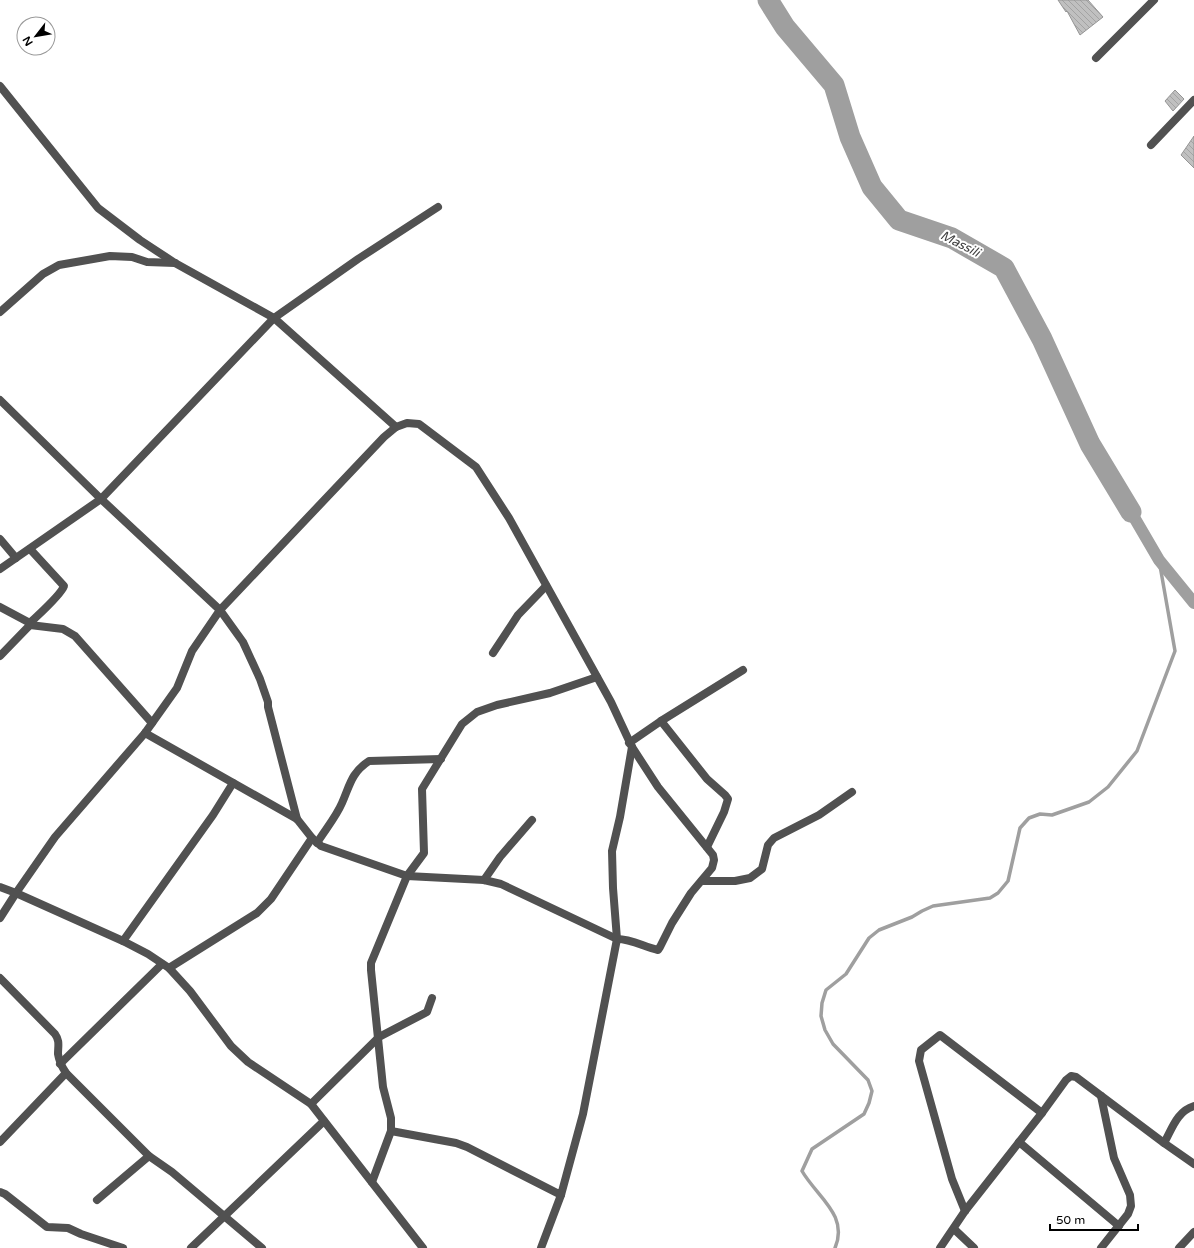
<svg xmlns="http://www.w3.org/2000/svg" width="1194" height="1248" viewBox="0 0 1194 1248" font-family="'Varela Round',sans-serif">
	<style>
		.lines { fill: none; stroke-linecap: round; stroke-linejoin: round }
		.stream { stroke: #9f9f9f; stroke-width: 3.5 }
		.canal { stroke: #9f9f9f; stroke-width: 12 }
		.river { stroke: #9f9f9f; stroke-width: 21 }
		.building { fill: url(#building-back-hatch); stroke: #959595 }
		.minor { stroke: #515151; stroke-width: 8 }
		.labels { text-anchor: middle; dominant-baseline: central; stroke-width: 4; stroke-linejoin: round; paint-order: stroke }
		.water-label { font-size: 13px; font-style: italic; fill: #404040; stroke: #fff }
	</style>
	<defs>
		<pattern id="building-back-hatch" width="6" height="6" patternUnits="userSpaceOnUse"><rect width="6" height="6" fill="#c0c0c0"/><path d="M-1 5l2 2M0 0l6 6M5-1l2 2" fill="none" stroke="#a3a3a3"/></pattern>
	</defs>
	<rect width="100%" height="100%" fill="#fff"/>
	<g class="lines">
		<!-- stream -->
		<path class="stream" d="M835,1248C849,1215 817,1197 802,1171L812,1149L864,1114L869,1103L872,1091L868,1080L833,1044L825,1030L821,1016L822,1003L826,990L846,974L869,938L879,930L912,917L922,911L933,906L990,898L998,893L1008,881L1020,828L1029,818L1040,814L1052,815L1089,802L1108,787L1137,751L1175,651L1159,560"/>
		<!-- canal -->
		<path class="canal" d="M1131,512L1159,560L1194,603"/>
		<!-- river -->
		<path class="river" d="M768,0L785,27L834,85L850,137L872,187L899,220L952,238L1004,268L1042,339L1090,444L1131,512"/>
	</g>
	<!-- building -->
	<g class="building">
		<path d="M1058,0H1088L1103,17L1080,35L1067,11L1066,12Z"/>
		<path d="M1175,90L1184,99L1173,111L1165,101Z"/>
		<path d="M1194,136V168L1181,155Z"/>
	</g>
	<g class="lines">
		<!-- minor -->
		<g class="minor">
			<path d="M1096,58L1154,0"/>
			<path d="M0,86L98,208L140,240L175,263L274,318L396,427L384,437L220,610L192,651L177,688L145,733L55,837L16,893L0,918"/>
			<path d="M1151,145L1194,100"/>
			<path d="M0,312L43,274L59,265L110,256L132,257L147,262L175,263"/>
			<path d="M0,400L101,499L220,610L243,642L260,679L268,702V707L297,819"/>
			<path d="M0,539L16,558"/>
			<path d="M30,549L64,586C61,595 38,615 30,623"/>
			<path d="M0,569L101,499L274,318L358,259L438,207"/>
			<path d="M0,607L30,623V625L0,656"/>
			<path d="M30,625L63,629L75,636L152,723"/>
			<path d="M493,653L518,615L546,586"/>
			<path d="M661,721L707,779L725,795L728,799L724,812L707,847"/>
			<path d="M145,733L297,819L312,838L321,846L407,876L484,880L501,884L617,939C632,939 644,947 658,950L660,947L672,923L691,893L712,868L714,860L713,855L658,787L632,747L611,702L509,518L476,467L419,424L407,423L396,427"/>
			<path d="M629,743L661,721L743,670"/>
			<path d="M317,843C325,830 336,817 342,803C350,785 351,773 369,761L441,759"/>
			<path d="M484,880L500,857L532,820"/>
			<path d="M702,881H735L750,878L762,869L768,845L774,838L819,815L852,792"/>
			<path d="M0,887L16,893L123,941L148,954L169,968L190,991L231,1046L248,1062L311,1104L423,1248"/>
			<path d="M123,941L213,815L233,783"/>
			<path d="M169,968L257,913L271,899L312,838"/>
			<path d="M0,978L55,1034C60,1041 58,1046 58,1054C59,1061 62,1067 66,1073L149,1156L172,1172L262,1248"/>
			<path d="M60,1064L162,964"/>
			<path d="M1101,1096L1114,1158L1130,1195L1131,1206L1128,1214L1101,1248"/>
			<path d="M311,1104L379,1037L427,1012L432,998"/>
			<path d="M391,1131L456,1143L467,1147L561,1195L583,1114L617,939L613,888L612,851L620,817L632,747"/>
			<path d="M0,1142L66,1073"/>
			<path d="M1019,1142L1119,1226"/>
			<path d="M1164,1143C1172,1129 1177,1111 1194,1106"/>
			<path d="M372,1182L391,1131V1118L383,1087L371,970V963L407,876L424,853L422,789L462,724L477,712L497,705L550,693L597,677"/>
			<path d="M0,1192L5,1194L47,1227L68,1228L81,1234L123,1248"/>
			<path d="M97,1200L149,1156"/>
			<path d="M965,1211L952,1179L919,1061L921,1050L940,1035L1042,1113"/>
			<path d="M954,1229L974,1248"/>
			<path d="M191,1248L324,1121"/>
			<path d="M541,1248L561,1195"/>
			<path d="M940,1248L965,1211L1042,1113L1066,1080L1071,1076L1076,1077L1164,1143L1194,1164"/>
			<path d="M1179,1248L1194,1232"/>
		</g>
	</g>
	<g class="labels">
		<!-- water labels -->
		<g class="water-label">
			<text transform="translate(960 244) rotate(27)">Massili</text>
		</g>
	</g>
	<!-- north arrow -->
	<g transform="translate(36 36) rotate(239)"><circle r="19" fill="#ffffff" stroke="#999999"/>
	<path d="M0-3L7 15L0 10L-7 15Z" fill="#000000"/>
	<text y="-6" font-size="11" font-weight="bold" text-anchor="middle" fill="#000000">N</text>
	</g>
	<!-- scale -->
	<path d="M1050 1224v6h88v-6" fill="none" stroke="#000000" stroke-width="2"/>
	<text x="1056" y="1224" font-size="12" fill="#000000" stroke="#ffffff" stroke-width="3" paint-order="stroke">50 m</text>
</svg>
